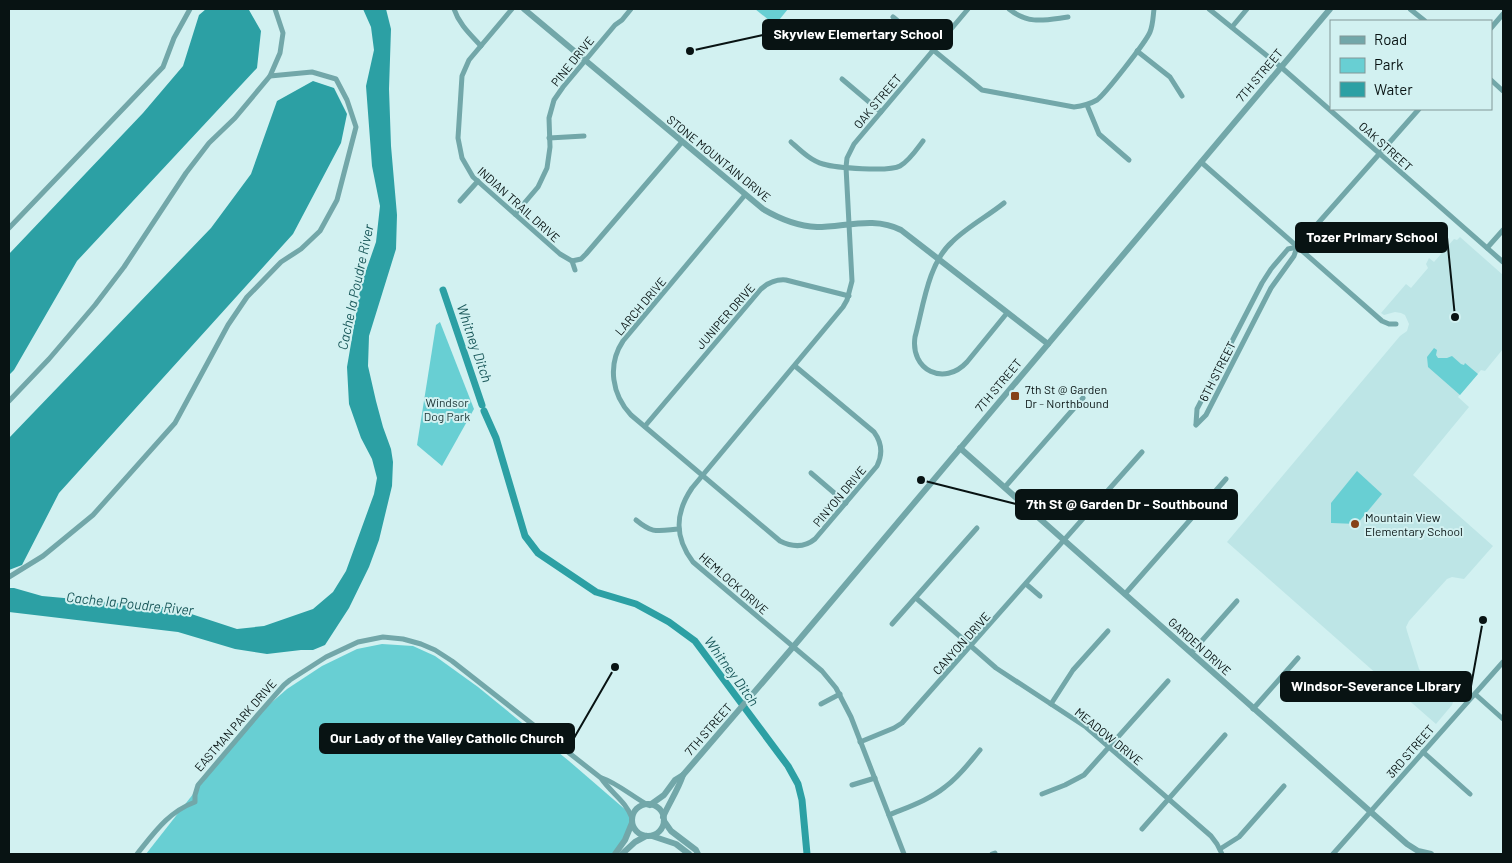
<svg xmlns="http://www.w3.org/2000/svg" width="1512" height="863" viewBox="0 0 1512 863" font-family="Barlow,sans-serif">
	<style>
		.built { fill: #bde5e6 }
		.green { fill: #68cfd3 }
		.water { fill: #2ca0a4 }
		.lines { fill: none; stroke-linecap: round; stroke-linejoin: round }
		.canal { stroke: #2ca0a4; stroke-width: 7 }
		.minor { stroke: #72a7a9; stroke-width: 5 }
		.tertiary { stroke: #72a7a9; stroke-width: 6 }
		.poi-dot { fill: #864217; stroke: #d2f1f1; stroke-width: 2 }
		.labels { text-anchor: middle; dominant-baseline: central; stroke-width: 4; stroke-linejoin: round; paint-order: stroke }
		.street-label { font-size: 12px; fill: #081313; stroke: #d2f1f1 }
		.poi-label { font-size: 12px; fill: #081313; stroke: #d2f1f1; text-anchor: start }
		.park-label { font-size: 12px; fill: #1c3435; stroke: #d2f1f1 }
		.water-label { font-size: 14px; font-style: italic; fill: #1b595b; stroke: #d2f1f1 }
		.leader { fill: none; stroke: #081313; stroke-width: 2 }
		.callout-dot { fill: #081313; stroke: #d2f1f1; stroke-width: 2 }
		.callout { fill: #081313; stroke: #081313; stroke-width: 2 }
		.callout-label { font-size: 14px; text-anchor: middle; font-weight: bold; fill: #fff }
	</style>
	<rect width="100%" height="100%" fill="#d2f1f1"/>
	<!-- built -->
	<path class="built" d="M1460,237L1503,275V349L1485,371L1481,370L1458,397L1469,407L1413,475L1493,546L1464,579L1452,577L1447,579L1409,621L1406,627L1407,631L1419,669L1425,677L1453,702L1452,705L1436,724L1405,697L1404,698L1227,542L1400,336L1407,331L1409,324L1405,315L1401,313L1395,312L1384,315L1381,313L1406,284L1411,288L1428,268L1426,264L1429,258L1434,262L1454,239L1457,240Z"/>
	<!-- green -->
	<g class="green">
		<path d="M755,9H788L775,25Z"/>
		<path d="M440,322L474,409L442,466L417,445L436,325Z"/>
		<path d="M1434,348L1437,350L1436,355L1438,358H1447L1452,356L1461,364L1464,365L1465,363L1478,374L1460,395L1428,367L1427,357Z"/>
		<path d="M1357,471L1382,494L1357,524L1331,523V503Z"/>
		<path d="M382,644L413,646L435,656L478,687L569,761L635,818V824L612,854H146L201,784L263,710L287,689L322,666L357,649Z"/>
	</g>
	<!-- water -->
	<g class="water">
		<path d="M206,9L249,10L261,31L257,68L77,261L14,370L9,375V254L143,113L183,66L199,15Z"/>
		<path d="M363,9H386L391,29L389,89L391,146L397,215L396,249L369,336L368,366L376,401L383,427L391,449L393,462L392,486L379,540L369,567L349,608L325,645L313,650H301L267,654L235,649L178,632L9,612V588H14L42,596L173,608L237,629L264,626L313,609L333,592L346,571L374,494L377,478L372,459L361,438L349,404L347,367L361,285L376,242L380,206L372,166L366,86L374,50L371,27Z"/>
		<path d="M313,81L334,88L347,114L341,143L293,234L59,493L22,565L9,570V438L211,228L251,174L277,101Z"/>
	</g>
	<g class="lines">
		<!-- canal -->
		<g class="canal">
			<path d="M443,290L482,405"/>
			<path d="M484,411L496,438L525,536L538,553L596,592L636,604L669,622L695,641L788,766L798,784L802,800L807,854"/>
		</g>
		<!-- minor -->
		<g class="minor">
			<path d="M454,9C459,24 470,34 481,46"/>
			<path d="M512,9L469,60L462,76L458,138L462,158L473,177L560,254L572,261L581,259L586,254L682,142"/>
			<path d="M1009,9C1029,25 1045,20 1068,17"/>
			<path d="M1209,9L1281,67L1503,262"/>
			<path d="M1410,9L1425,21"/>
			<path d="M893,17L982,90L1074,107C1083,106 1090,104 1097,100C1105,94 1146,42 1150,32C1153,25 1153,17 1154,9"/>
			<path d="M1232,27L1247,9"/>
			<path d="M1491,28L1503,14"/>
			<path d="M1137,51L1170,77L1182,96"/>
			<path d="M842,79L881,112"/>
			<path d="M1491,80L1503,91"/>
			<path d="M1087,105L1099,134L1129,160"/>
			<path d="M549,138L584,136"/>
			<path d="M791,142C800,150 811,161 823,164C836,168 889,172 900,166C909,161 917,149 923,141"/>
			<path d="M1201,162L1382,321L1389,324H1396"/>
			<path d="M745,195L623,341C607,365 612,395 631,415L780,541C792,547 804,548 815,539L877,466C883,454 882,443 874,432L795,366"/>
			<path d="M460,201L478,181"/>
			<path d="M1004,203C988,216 967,227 952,242C928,263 923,308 915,337C910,370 944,387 967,362L1007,313"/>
			<path d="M515,214L538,187L547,168L550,147L549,118L554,100L563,87L615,25L622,20L631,9"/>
			<path d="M9,228L163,67L174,38L190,9"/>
			<path d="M1487,248L1503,230"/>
			<path d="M572,261L575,270"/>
			<path d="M9,401L49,359L95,305L124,267L186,173L209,143L235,118L270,76L280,53L283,33L275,9"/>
			<path d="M1196,424L1197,409L1262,283L1271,269L1288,249L1297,247"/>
			<path d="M1196,425L1206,415L1271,288L1294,256L1297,247L1419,109"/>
			<path d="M645,426L761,289C769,282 776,279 786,280L849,296"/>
			<path d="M811,473L846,503"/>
			<path d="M1005,487L1083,398"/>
			<path d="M636,520C653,534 657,531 679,529"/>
			<path d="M9,577L43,556L93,515L175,423L228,325L247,297L281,262L301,249L320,231L337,200L356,127L347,100L336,79L312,72L270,76"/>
			<path d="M1026,584L1040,596"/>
			<path d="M1125,594L1226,479"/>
			<path d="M916,598L996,668L1086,727L1211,836L1217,844L1222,854"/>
			<path d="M892,624L977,528"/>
			<path d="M1191,653L1237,601"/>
			<path d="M1475,694L1503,719"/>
			<path d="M821,704L840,694"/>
			<path d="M1051,704L1073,670L1108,631"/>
			<path d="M1253,709L1298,658"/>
			<path d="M860,742L894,728L902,723L1142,452"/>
			<path d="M1423,752L1470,794"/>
			<path d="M602,778C617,783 633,797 648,805"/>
			<path d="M852,785L875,778"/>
			<path d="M1042,794L1065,785L1084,775L1168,681"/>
			<path d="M889,815C908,807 929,800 945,787C959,777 969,763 980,750"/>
			<path d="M1142,829L1225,735"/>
			<path d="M1220,849L1239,837L1284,786"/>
			<path d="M137,854C154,833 168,812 195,802V795L198,785L261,711L284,685L290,680L326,657L358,642L383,637L403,639L421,644L435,650L452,661L601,778C611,793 626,801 632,818"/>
			<path d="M904,854L851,717L836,688L822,671L693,562C674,537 675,513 692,488L843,307L847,300L852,281L846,167L847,158L854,144L968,9"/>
			<path d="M992,854L995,853"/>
			<path d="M1333,854L1503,662"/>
		</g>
		<!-- tertiary -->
		<g class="tertiary">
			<path d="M524,9L763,209C780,219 797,226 817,227C845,227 874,216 901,230L1048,344"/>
			<path d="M960,448L1407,844L1418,851L1431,854"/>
			<circle cx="648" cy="820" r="16"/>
			<path d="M650,805L664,795L675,780L683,775L793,647L1330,9"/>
			<path d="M663,817C669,803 678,790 683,775"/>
			<path d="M664,821L671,831L696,850L698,854"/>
			<path d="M652,836L676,844L689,854"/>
			<path d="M615,854L625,840L632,823"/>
			<path d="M622,854L635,842L646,836"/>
		</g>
	</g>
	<!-- markers -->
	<g class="poi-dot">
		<rect x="1010" y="391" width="10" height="10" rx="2.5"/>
		<circle cx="1355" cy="524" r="5"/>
	</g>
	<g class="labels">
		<!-- street labels -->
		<g class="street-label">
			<text transform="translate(572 61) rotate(-51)">PINE DRIVE</text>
			<text transform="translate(1259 75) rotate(-50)">7TH STREET</text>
			<text transform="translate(877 101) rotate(-50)">OAK STREET</text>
			<text transform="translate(1386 146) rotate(42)">OAK STREET</text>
			<text transform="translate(719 158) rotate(39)">STONE MOUNTAIN DRIVE</text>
			<text transform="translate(519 204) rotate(42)">INDIAN TRAIL DRIVE</text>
			<text transform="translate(640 306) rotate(-50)">LARCH DRIVE</text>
			<text transform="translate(725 316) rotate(-49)">JUNIPER DRIVE</text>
			<text transform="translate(1217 371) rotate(-63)">6TH STREET</text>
			<text transform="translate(998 385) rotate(-50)">7TH STREET</text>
			<text transform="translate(839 496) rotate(-50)">PINYON DRIVE</text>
			<text transform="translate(734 583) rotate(41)">HEMLOCK DRIVE</text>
			<text transform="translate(961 643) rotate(-48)">CANYON DRIVE</text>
			<text transform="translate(1200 646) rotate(42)">GARDEN DRIVE</text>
			<text transform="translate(235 725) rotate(-49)">EASTMAN PARK DRIVE</text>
			<text transform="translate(708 729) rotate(-49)">7TH STREET</text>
			<text transform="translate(1109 736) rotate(39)">MEADOW DRIVE</text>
			<text transform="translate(1410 751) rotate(-49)">3RD STREET</text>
		</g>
		<!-- poi labels -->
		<g class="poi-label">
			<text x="1025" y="389">7th St @ Garden<tspan x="1025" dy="14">Dr - Northbound</tspan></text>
			<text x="1365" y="517">Mountain View<tspan x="1365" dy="14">Elementary School</tspan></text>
		</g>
		<!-- park labels -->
		<g class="park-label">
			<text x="447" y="402">Windsor<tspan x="447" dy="14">Dog Park</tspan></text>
		</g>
		<!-- water labels -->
		<g class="water-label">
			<text transform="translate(355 287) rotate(-78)">Cache la Poudre River</text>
			<text transform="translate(475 343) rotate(71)">Whitney Ditch</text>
			<text transform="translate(130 603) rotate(6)">Cache la Poudre River</text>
			<text transform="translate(732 671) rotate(54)">Whitney Ditch</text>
		</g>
	</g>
	<!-- callouts -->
	<path class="leader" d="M690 51L763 35M1455 317L1447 237M921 480L1016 504M1483 620L1471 686M615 667L574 738"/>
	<g class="callout-dot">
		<circle cx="690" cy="51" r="5"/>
		<circle cx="1455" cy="317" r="5"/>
		<circle cx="921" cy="480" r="5"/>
		<circle cx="1483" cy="620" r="5"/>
		<circle cx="615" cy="667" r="5"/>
	</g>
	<g class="callout">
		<rect x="763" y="20" width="189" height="29" rx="5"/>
		<rect x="1296" y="223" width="151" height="29" rx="5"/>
		<rect x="1016" y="490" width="221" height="29" rx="5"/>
		<rect x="1281" y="672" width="190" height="29" rx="5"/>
		<rect x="320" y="724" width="254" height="29" rx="5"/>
	</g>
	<g class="callout-label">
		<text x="858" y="39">Skyview Elemertary School</text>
		<text x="1372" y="242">Tozer Primary School</text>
		<text x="1127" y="509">7th St @ Garden Dr - Southbound</text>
		<text x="1376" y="691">Windsor-Severance Library</text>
		<text x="447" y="743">Our Lady of the Valley Catholic Church</text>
	</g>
	<!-- border -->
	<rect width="1512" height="863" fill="none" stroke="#081313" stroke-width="20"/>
	<!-- legend -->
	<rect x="1330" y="20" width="162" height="90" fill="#d2f1f1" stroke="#819898"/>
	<rect x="1340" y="36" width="25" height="8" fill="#72a7a9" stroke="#819898"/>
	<text x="1374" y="45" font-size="15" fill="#081313">Road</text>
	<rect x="1340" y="58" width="25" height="15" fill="#68cfd3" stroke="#819898"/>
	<text x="1374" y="70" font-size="15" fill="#081313">Park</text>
	<rect x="1340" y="82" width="25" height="15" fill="#2ca0a4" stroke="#819898"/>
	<text x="1374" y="95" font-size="15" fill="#081313">Water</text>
</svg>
